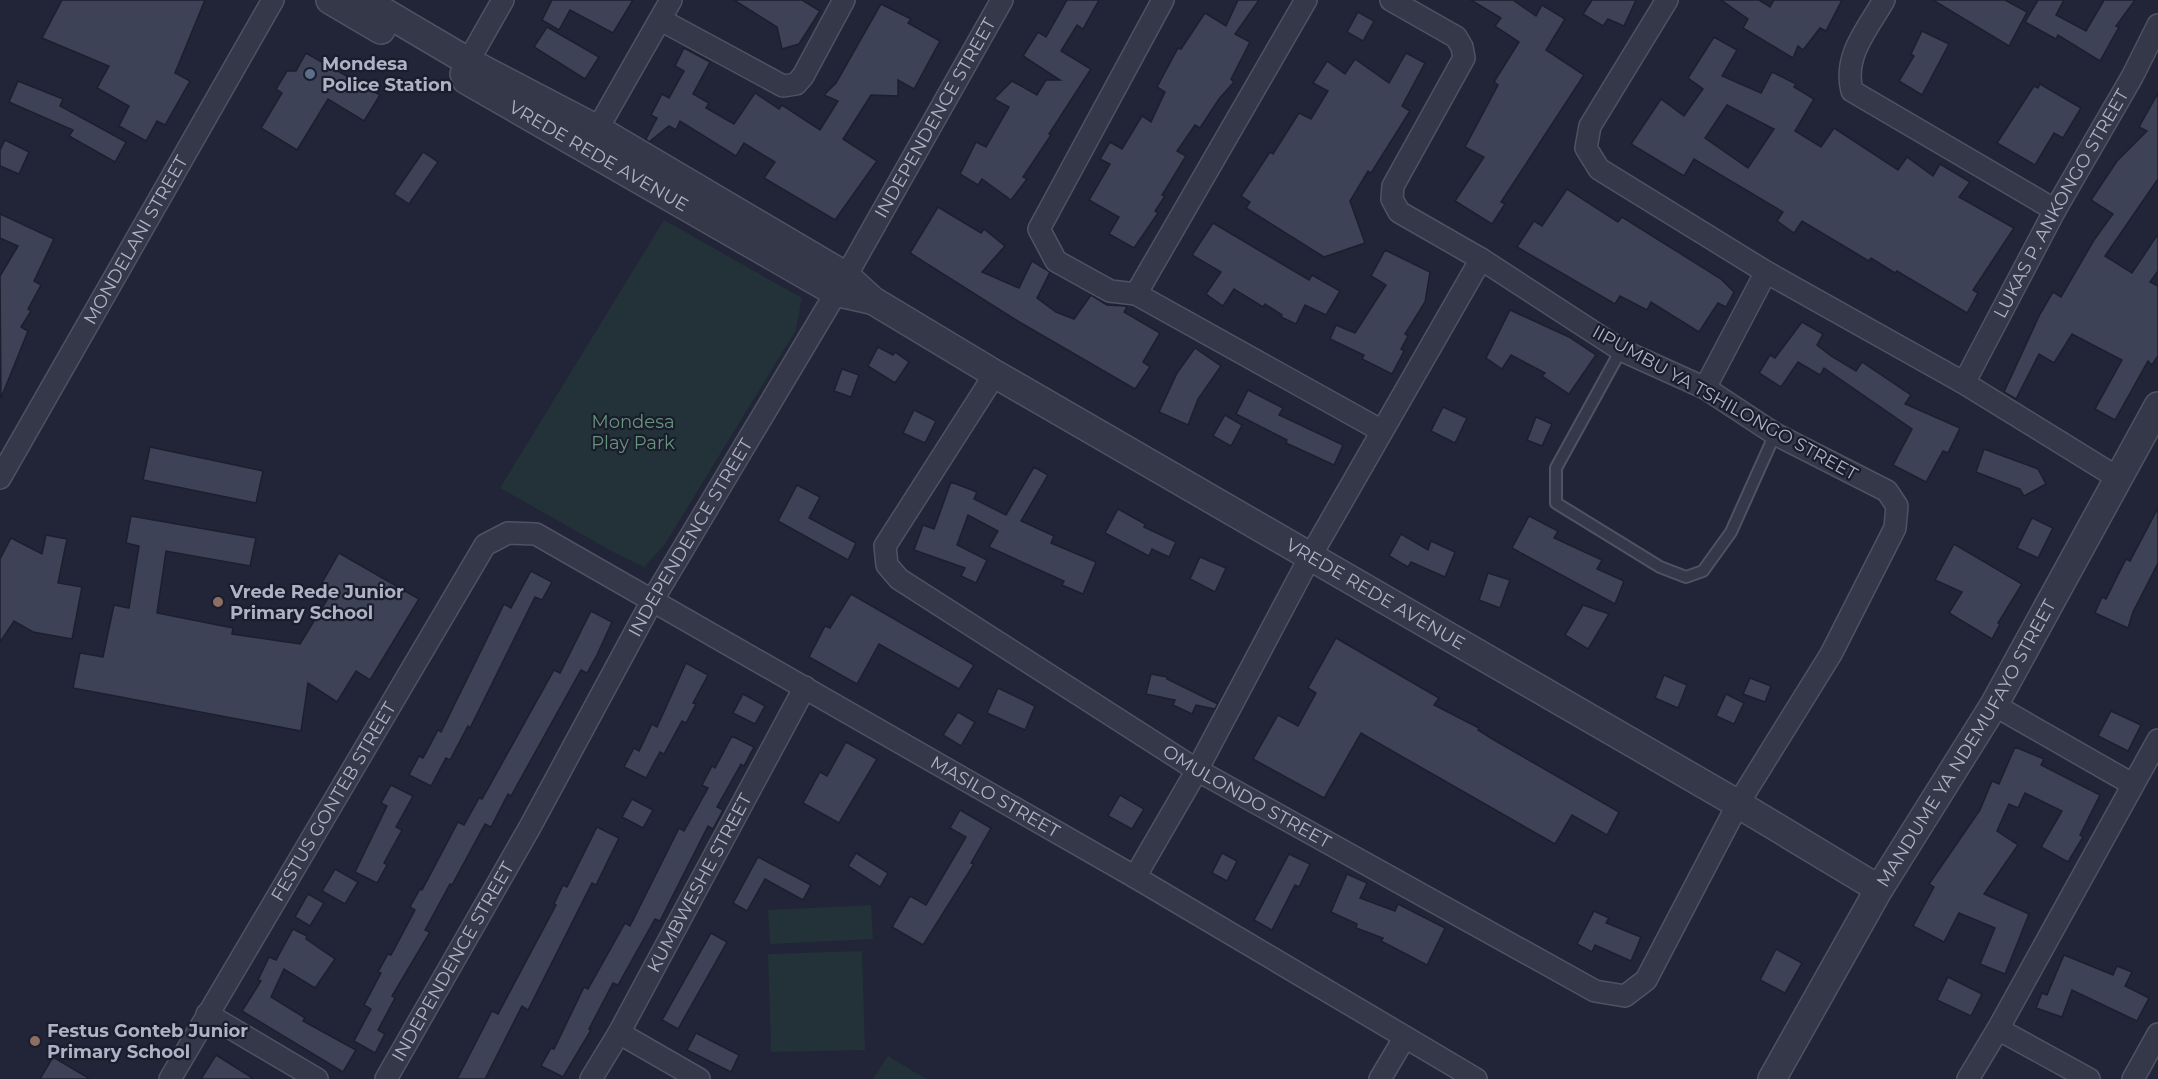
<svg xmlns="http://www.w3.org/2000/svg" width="2158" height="1079" viewBox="0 0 2158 1079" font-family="Montserrat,sans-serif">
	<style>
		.green { fill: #233138 }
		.building { fill: #3d4257; stroke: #1c1f2e; stroke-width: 1.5; fill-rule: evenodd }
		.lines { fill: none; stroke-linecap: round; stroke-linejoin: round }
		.service-casing { stroke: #4f5262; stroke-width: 14 }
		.minor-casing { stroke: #4f5262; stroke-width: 24 }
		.tertiary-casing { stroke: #4f5262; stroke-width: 30 }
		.service { stroke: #343848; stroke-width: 10 }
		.minor { stroke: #343848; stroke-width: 21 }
		.tertiary { stroke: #343848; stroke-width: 27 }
		.service-dot { fill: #5c6f8a; stroke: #1a1d2c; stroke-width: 2 }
		.education-dot { fill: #8d6e63; stroke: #1a1d2c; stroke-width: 2 }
		.labels { text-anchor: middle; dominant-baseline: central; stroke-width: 4.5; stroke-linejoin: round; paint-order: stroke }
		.poi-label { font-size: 18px; font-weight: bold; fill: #afb2c4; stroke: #1a1d2c; text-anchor: start }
		.street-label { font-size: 18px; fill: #afb2c4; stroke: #1a1d2c }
		.park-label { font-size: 18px; fill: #67947c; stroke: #1a1d2c }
	</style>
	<rect width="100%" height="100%" fill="#212537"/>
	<!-- green -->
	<g class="green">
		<path d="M664,220L802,298L796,330L665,544L644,567L615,553L500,488Z"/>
		<path d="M871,905L873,939L770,944L768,910Z"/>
		<path d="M862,951L865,1050L771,1052L768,954Z"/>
		<path d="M888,1056L926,1079H873Z"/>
	</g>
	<!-- building -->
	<g class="building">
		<path d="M62,0H205L175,73L190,81L165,125L157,121L146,141L119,126L129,106L97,88L109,66L42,38Z"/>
		<path d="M552,0H633L613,33L570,10L559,30L542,20Z"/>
		<path d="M734,0H802L820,11L799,44L782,49L777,27Z"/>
		<path d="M1067,0H1099L1083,29L1077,25L1061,51L1091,69L1049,134L1051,135L1023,177L1027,179L1011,200L982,179L978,185L960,174L976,142L986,147L1009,107L994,99L1012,81L1037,95L1046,80H1060L1023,56L1038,32L1046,37Z"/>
		<path d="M1238,0H1259L1235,34L1250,42L1231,79L1234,82L1219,99L1200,128L1195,125L1177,151L1186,156L1162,195L1165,196L1155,211L1158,213L1134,248L1109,234L1119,217L1089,200L1110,164L1100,159L1110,142L1122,149L1142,116L1151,122L1165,92L1157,87L1178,48L1181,49L1205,13L1226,26Z"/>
		<path d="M1471,0H1513L1536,16L1542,5L1565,19L1546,50L1584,75L1501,202L1505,204L1492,224L1455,201L1484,157L1465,147L1498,85L1494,82L1519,42L1495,26L1501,18Z"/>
		<path d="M1592,0H1636L1624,26L1608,19L1603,26L1583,14Z"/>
		<path d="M1721,0H1759L1770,7L1774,0H1842L1826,31L1820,28L1803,50L1798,46L1793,58L1743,28L1748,19Z"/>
		<path d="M1933,0H2005L2027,12L2009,46Z"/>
		<path d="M2038,0H2064L2056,15L2086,31L2104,0H2135L2116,26L2119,27L2100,61L2058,35L2056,39L2025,22Z"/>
		<path d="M881,4L911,19L908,23L940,41L914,89L898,80V96L871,95L843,139L877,161L835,220L764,178L775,162L744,143L736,156L680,121L676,130L669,126L649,142L646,139L657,118L651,115L662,94L669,98L684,71L675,66L684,48L710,62L693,94L709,103L706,108L734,124L755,93L779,109L782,105L820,130L838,101L824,95L836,83Z"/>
		<path d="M1358,12L1374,21L1363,41L1347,32Z"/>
		<path d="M547,27L599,57L585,79L534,47Z"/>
		<path d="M1922,31L1949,44L1922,95L1899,81L1914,56L1911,54Z"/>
		<path d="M1714,37L1737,50L1722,76L1761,93L1772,72L1796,84L1794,87L1814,99L1795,131L1821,147L1834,128L1898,170L1907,157L1933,176L1940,164L1970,182L1959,197L2014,228L1973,290L1978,293L1967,313L1897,271L1895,273L1871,258L1869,261L1802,221L1794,233L1777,221L1783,212L1694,159L1684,176L1631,144L1661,99L1684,116L1703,89L1688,78ZM1727,105L1774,129L1748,168L1705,138Z"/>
		<path d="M306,53L380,95L364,121L328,99L297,150L261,128L282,93L276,89L287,71H296Z"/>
		<path d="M1406,53L1425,63L1402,106L1410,111L1371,173L1368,171L1350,201L1365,243L1324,257L1246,208L1250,202L1241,196L1270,152L1273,154L1299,113L1311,119L1328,91L1313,83L1327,61L1345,74L1355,59L1389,83Z"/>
		<path d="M18,81L63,99L60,106L126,142L115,162L69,136L73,130L9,102Z"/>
		<path d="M2040,84L2081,108L2063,138L2054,133L2035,165L1997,143L2034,86L2038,88Z"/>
		<path d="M2158,93V179L2105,256L2132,273L2158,234V271L2150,282L2158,286V356L2152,365L2148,361L2115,420L2095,409L2122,360L2072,334L2054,363L2039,354L2016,399L2004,392L2040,314L2053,292L2061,297L2094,240L2113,214L2091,200L2117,161L2147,131L2139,127Z"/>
		<path d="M5,140L29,152L19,174L0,166V150Z"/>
		<path d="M423,152L438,162L409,204L394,194Z"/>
		<path d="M1567,189L1618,222L1622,217L1721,279L1734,292L1726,307L1718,303L1699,332L1651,302L1647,310L1620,296L1615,304L1517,247L1534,221L1542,226Z"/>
		<path d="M938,207L981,233L984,229L1005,246L982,272L1019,288L1032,261L1050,272L1037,298L1056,312L1074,319L1091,295L1107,305L1125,306L1127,307L1124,312L1160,333L1143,362L1150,367L1135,389L1021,323L910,253Z"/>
		<path d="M0,214L54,239L34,281L41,285L28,309L31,311L21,327L28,331L1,398L0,276L18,246L0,238Z"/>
		<path d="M1213,223L1309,280L1312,275L1340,291L1326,315L1305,305L1296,324L1281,317L1282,315L1265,304L1263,307L1234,289L1223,306L1206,294L1221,272L1192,255Z"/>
		<path d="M1385,250L1430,272L1425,302L1405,334L1408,336L1401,349L1404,351L1392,374L1362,359L1364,355L1330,339L1336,325L1355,333L1386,285L1371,276Z"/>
		<path d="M1510,310L1569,337L1596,355L1569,394L1542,376L1545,373L1511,355L1502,369L1486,358Z"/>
		<path d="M1802,322L1823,334L1817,345L1831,356L1856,371L1862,362L1911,395L1905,404L1960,428L1948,453L1943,451L1926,482L1893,465L1912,429L1824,368L1820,375L1798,362L1781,387L1759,373L1770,355L1775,358Z"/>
		<path d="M878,347L893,355L895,352L909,362L895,383L868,366Z"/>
		<path d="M1195,348L1221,366L1198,399L1188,425L1159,412L1177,373Z"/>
		<path d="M842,369L859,375L851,397L834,391Z"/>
		<path d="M1248,390L1283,408L1279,415L1343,445L1334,465L1286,443L1287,440L1236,414Z"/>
		<path d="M1443,407L1467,418L1455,443L1431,431Z"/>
		<path d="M914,410L936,421L925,443L903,433Z"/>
		<path d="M1225,415L1242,425L1231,446L1213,436Z"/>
		<path d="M1536,417L1552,424L1542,446L1527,440Z"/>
		<path d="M150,447L263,471L256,503L143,480Z"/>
		<path d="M1984,449L2038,469L2046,484L2024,496L2020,489L1976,472Z"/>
		<path d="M1034,467L1048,475L1021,521L1054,536L1051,543L1096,562L1083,594L1062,585L1064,581L989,547L998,531L968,515L957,545L987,560L976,583L961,576L965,568L914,550L923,525L934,529L951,482L977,492L974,499L1006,515Z"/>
		<path d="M797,485L820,497L809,518L856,543L848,560L778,521Z"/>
		<path d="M2158,508V563L2133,612L2128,628L2095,613L2102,597L2106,599L2126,559L2130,561Z"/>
		<path d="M1118,509L1145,524L1144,527L1176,542L1169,557L1152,549L1149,556L1105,533Z"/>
		<path d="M131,516L256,538L250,566L166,551L157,613L233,628L232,634L300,644L330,595L319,588L339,553L419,599L370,680L356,671L337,702L308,683L301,731L73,688L80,653L103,657L114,605L129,608L139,546L126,543Z"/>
		<path d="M1529,516L1558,531L1554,538L1602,560L1597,569L1624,581L1615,604L1512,548Z"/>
		<path d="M2032,518L2053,528L2038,558L2017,548Z"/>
		<path d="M1401,534L1428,550L1431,541L1455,552L1445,577L1411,562L1408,567L1389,556Z"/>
		<path d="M46,535L67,539L58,583L82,587L72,639L33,632L14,621L0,642V559L11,538L42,554Z"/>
		<path d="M1954,544L2022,584L1998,623L2000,624L1992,639L1949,613L1962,592L1935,580Z"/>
		<path d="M1200,557L1226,568L1215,592L1190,579Z"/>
		<path d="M531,571L552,582L542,600L535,597L470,728L468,726L450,760L446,758L431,786L409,775L419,756L423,758L438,730L441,732L504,604L511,608Z"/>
		<path d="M1488,573L1510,580L1500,608L1479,600Z"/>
		<path d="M851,594L974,665L959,689L879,644L857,684L809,657L825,626L830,628Z"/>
		<path d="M1583,605L1609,614L1588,649L1565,635Z"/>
		<path d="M591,611L612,622L597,655L587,673L581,670L511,796L508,794L491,827L485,824L452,885L450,884L425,930L430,932L392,996L395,998L378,1030L385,1034L375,1053L354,1041L371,1009L364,1005L381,973L378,972L388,954L391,955L415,910L410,907L420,889L422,890L458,822L464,825L479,798L482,799L554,670L560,673Z"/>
		<path d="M1336,638L1439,698L1434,705L1479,728L1478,730L1494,740L1619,812L1607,835L1572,815L1555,844L1361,733L1324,798L1253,759L1278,715L1298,726L1316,693L1308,688Z"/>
		<path d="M686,663L708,675L693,703L696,704L686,723L682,721L664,754L660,752L646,778L624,767L634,748L639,751L652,724L657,727Z"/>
		<path d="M1151,674L1167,677V679L1218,704L1215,709L1196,705L1192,714L1173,705L1175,700L1146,694Z"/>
		<path d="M1664,675L1687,685L1678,708L1655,698Z"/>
		<path d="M1750,678L1771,686L1765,702L1743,694Z"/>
		<path d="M998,688L1035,706L1025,730L987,713Z"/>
		<path d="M743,694L765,706L755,724L733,713Z"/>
		<path d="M1726,694L1744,703L1734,724L1716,716Z"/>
		<path d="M2111,711L2141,725L2128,751L2098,736Z"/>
		<path d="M958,712L975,722L961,746L943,735Z"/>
		<path d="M732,736L754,747L744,766L741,764L717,807L723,810L713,829L708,826L660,921L655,919L618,985L613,983L589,1029L591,1030L563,1077L541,1066L551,1048L554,1049L584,987L588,989L625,923L630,926L679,828L684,831L708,788L702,785L712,766L715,768Z"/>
		<path d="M846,742L877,759L839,823L803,803L820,772L827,776Z"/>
		<path d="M2015,747L2044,759L2041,765L2100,795L2080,835L2083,837L2068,862L2041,847L2062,811L2025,793L2018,808L2009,804L1997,831L2018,845L1984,894L2029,914L2005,974L1980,964L1995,928L1959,913L1944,942L1913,926L1934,887L1929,884L1980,810L1992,781L1999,784Z"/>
		<path d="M391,785L413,796L396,827L402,830L384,863L387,865L377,883L355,872L387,806L381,803Z"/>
		<path d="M1120,795L1144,809L1132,829L1108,816Z"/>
		<path d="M632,799L653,810L643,828L622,817Z"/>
		<path d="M960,810L991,828L971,863L974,864L923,945L892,927L910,896L926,905L966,837L950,828Z"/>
		<path d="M597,827L619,838L596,885L592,883L528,1010L522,1006L485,1079H457L492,1011L498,1014L556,905L554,904L563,885L567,887Z"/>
		<path d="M856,853L888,873L880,887L848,866Z"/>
		<path d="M1222,853L1237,861L1227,881L1212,873Z"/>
		<path d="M1289,854L1310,864L1299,887L1295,885L1272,930L1254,920Z"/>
		<path d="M758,857L811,885L803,900L765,879L747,911L733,903Z"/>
		<path d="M335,869L358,882L345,904L322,891Z"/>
		<path d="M1347,874L1367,883L1360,898L1395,911L1398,904L1445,928L1427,965L1381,941L1383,938L1356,928L1357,924L1331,912Z"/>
		<path d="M308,894L324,903L310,926L295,917Z"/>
		<path d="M1594,911L1609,918L1606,923L1641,937L1631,961L1595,945L1592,952L1577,944Z"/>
		<path d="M293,929L307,936L306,939L335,959L315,988L284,969L271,997L305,1018L303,1021L356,1050L343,1072L242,1011L261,981L258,980L269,957L276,960Z"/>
		<path d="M711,933L727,942L678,1029L662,1020Z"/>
		<path d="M1776,949L1802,963L1785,993L1760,980Z"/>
		<path d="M2064,955L2113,975L2117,966L2132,972L2125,986L2149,998L2137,1021L2072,990L2062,1017L2036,1008L2042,993L2047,995Z"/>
		<path d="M1948,977L1982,994L1971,1016L1937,1000Z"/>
		<path d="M696,1033L739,1055L731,1072L687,1050Z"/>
		<path d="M216,1055L254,1079H201Z"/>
		<path d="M53,1057L90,1079H40Z"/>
	</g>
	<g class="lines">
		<defs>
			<path id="service" d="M1621,350L1556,468V503L1660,567L1686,577L1703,571L1731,532L1775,434"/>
			<g id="minor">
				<path d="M1163,0L1039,229L1056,261L1110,291L1136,294L1382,431"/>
				<path d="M1667,0L1590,126L1586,148L1599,169L1766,272L1964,383L2118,478"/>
				<path d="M1884,0C1867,30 1843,56 1852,91L2055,210"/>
				<path d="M661,20L783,86L796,84L803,76L844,0"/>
				<path d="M461,74L503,0"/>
				<path d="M590,142L671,0"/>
				<path d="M1136,294L1306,0"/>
				<path id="s1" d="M995,374L885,546L887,565L899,579L1197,770L1595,991L1625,996L1646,980L1738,804L1831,654L1895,528L1897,506L1887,491L1775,434L1705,388L1621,350L1481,259L1399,212L1392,199L1393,186L1464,58L1462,47L1456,37L1391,0"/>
				<path id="s2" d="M1964,383L2055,210L2132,77L2158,25"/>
				<path d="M1705,388L1766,272"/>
				<path id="s3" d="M0,478L273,0"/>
				<path d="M1994,705L2132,784"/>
				<path d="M1135,877L1197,770L1310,557L1481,259"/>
				<path d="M207,1014L317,1079"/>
				<path d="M1998,1029L2089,1079"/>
				<path d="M619,1033L699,1079"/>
				<path id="s4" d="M170,1079L485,545L508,533L536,534L1135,877L1476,1079"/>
				<path id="s5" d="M386,1079L530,827L652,601L846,276L1002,0"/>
				<path id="s6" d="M591,1079L619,1033L805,687"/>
				<path d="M1380,1079L1405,1037"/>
				<path d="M1968,1079L1998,1029L2158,740"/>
				<path d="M2133,1079L2158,1034"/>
			</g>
			<g id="tertiary">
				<path d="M330,0L381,30"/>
				<path id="s7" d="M364,0L469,62L597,129L846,276L872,300L995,374L1738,804L1879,889"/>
				<path id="s8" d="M466,80L835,292L871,300"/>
				<path id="s9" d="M1772,1079L1879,889L1994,705L2158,406"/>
			</g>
		</defs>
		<!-- service casing -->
		<use href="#service" class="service-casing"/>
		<!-- minor casing -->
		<use href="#minor" class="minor-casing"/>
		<!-- tertiary casing -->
		<use href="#tertiary" class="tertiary-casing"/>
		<!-- service -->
		<use href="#service" class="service"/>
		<!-- minor -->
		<use href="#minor" class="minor"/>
		<!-- tertiary -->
		<use href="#tertiary" class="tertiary"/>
	</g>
	<!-- markers -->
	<circle class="service-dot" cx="310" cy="74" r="6"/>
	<g class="education-dot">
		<circle cx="218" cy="602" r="6"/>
		<circle cx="35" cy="1041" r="6"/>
	</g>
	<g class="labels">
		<!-- poi labels -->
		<g class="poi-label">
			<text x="322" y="64">Mondesa<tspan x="322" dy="21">Police Station</tspan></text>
			<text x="230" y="592">Vrede Rede Junior<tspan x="230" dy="21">Primary School</tspan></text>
			<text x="47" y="1031">Festus Gonteb Junior<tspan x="47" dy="21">Primary School</tspan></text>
		</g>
		<!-- street labels -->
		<g class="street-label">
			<text stroke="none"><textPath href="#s5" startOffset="1107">INDEPENDENCE STREET</textPath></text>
			<text stroke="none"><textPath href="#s8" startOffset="153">VREDE REDE AVENUE</textPath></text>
			<text stroke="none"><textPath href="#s2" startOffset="204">LUKAS P. ANKONGO STREET</textPath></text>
			<text stroke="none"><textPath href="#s3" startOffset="274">MONDELANI STREET</textPath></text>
			<text transform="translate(1725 403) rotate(29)">IIPUMBU YA TSHILONGO STREET</text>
			<text stroke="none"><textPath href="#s5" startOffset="621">INDEPENDENCE STREET</textPath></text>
			<text stroke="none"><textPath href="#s7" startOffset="1174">VREDE REDE AVENUE</textPath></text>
			<text stroke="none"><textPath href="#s9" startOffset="388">MANDUME YA NDEMUFAYO STREET</textPath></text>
			<text stroke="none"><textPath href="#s1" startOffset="652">OMULONDO STREET</textPath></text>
			<text stroke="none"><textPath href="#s4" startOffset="1203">MASILO STREET</textPath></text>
			<text stroke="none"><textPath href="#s4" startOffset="322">FESTUS GONTEB STREET</textPath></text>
			<text stroke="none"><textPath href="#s6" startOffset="224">KUMBWESHE STREET</textPath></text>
			<text stroke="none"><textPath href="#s5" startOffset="135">INDEPENDENCE STREET</textPath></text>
		</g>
		<!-- park labels -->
		<g class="park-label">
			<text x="633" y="422">Mondesa<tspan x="633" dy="21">Play Park</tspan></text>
		</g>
	</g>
</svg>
